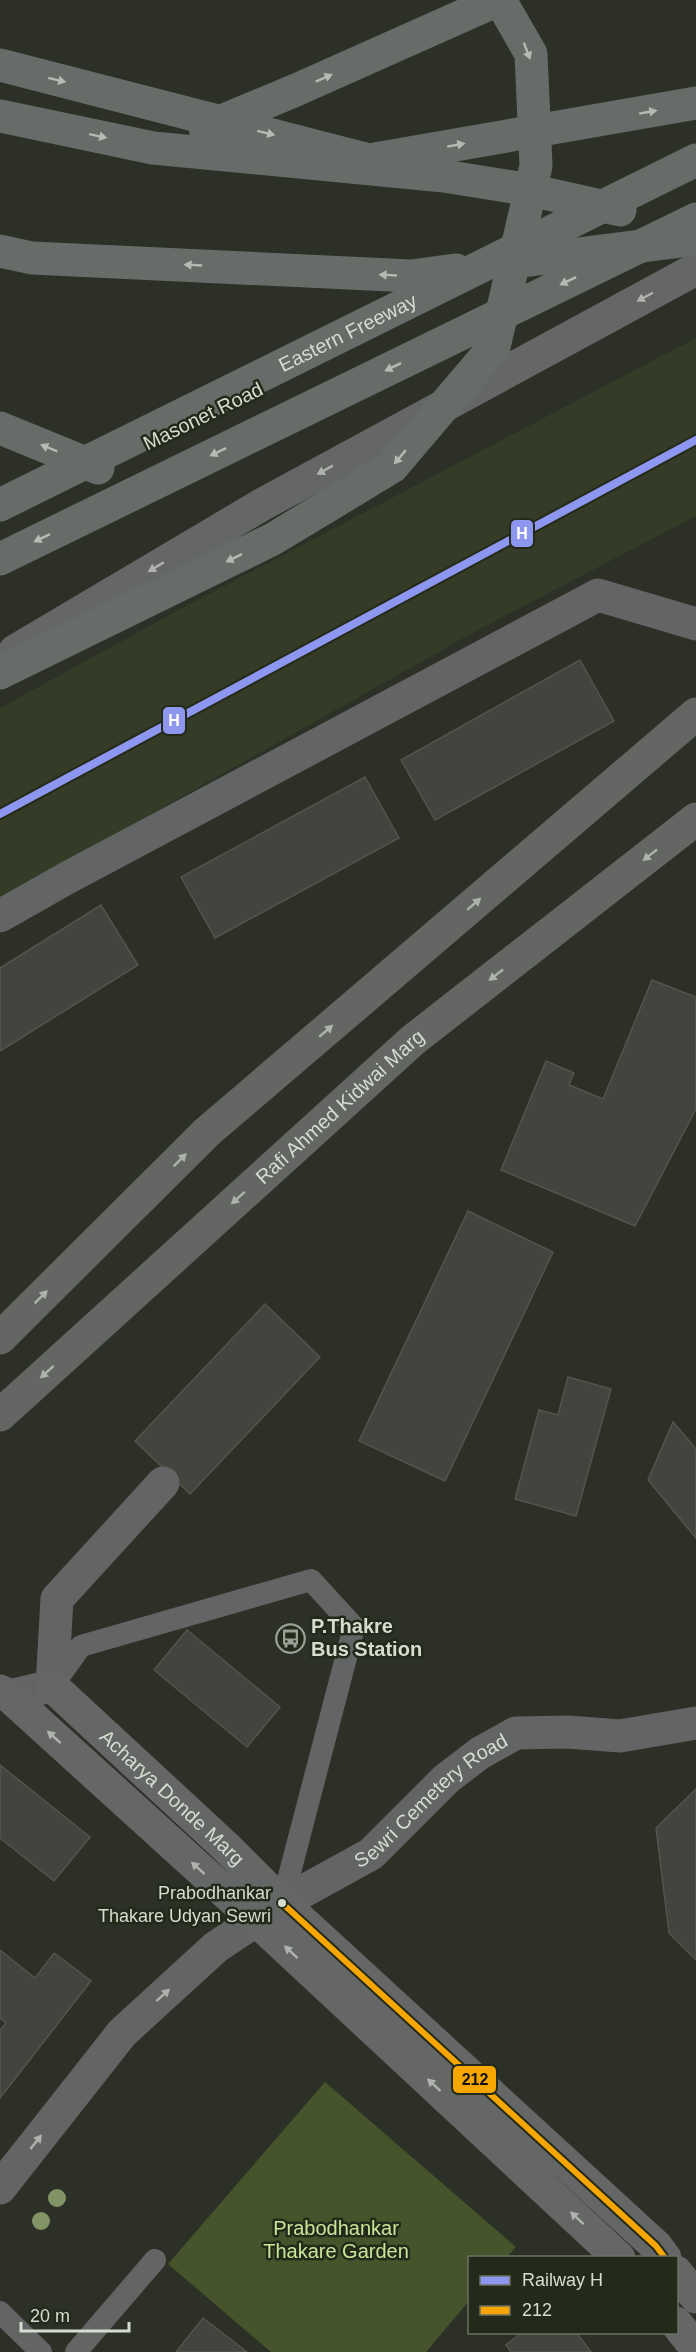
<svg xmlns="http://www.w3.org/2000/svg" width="696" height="2352" viewBox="0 0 696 2352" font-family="Arial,sans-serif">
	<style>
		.built { fill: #343c27 }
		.green { fill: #45542a }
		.building { fill: #42453e; stroke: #52554e; stroke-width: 1.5 }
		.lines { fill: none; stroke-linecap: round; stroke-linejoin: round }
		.lane { stroke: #636564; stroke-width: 22 }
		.street { stroke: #636564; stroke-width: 33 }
		.secondary { stroke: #656766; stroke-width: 33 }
		.primary { stroke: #636663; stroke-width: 33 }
		.highway { stroke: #686c69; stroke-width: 33 }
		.highway-bridge { stroke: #686c69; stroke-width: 33 }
		.bus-1-casing { stroke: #242a1a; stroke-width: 10 }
		.bus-1 { stroke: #f7a600; stroke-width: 6 }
		.rail-1-casing { stroke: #242a1a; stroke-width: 12 }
		.rail-1 { stroke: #8e97f0; stroke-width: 8 }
		.tree { fill: #829465 }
		.oneway { fill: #b6bab2 }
		.oneway2 { fill: #afb3ac }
		.oneway3 { fill: #aeb3aa }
		.oneway4 { fill: #aeb2ab }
		.bus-dot { fill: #d7dcd1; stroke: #242a1a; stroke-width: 2 }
		.labels { text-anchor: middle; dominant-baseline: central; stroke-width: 5; stroke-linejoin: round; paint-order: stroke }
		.bus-label { font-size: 18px; fill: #d7dcd1; stroke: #242a1a; text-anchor: end }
		.street-label { font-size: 20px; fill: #d7dcd1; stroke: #242a1a }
		.poi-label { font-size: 20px; font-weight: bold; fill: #d7dcd1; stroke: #242a1a; text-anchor: start }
		.park-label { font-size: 20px; fill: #c8e697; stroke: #242a1a }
		.line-badge { stroke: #242a1a; stroke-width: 2 }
		.badge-label { font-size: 16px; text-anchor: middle; font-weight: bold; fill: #fff }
		.pale-badge-label { font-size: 16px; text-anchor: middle; font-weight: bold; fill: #111 }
	</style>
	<rect width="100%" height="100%" fill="#2c3027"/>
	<!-- built -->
	<path class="built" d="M696,338V516L476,631L0,899V708L173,613Z"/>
	<!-- green -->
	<path class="green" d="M325,2082L516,2247L507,2257L470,2258L469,2301L426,2352H271L168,2264Z"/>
	<!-- building -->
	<g class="building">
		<path d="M580,660L614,721L435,820L401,760Z"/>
		<path d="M365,777L399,838L215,938L181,877Z"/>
		<path d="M101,905L138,965L0,1051V968Z"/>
		<path d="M652,980L696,997V1109L635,1226L501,1170L546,1061L574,1073L569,1085L603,1099Z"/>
		<path d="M468,1211L553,1252L445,1481L359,1441Z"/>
		<path d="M265,1304L320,1357L190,1494L135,1441Z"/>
		<path d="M568,1377L611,1389L576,1516L515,1499L539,1410L558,1415Z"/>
		<path d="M673,1422L696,1449V1538L648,1480Z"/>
		<path d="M187,1630L280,1707L247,1747L154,1670Z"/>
		<path d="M0,1765L90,1837L54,1881L0,1838Z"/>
		<path d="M696,1789V1960L669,1933L656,1828Z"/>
		<path d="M0,1950L35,1978L54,1953L91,1981L0,2098V2030L6,2023L0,2018Z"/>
		<path d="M203,2318L247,2352H176Z"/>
		<path d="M522,2332H576L591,2352H511L506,2345Z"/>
	</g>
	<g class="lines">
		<!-- lane -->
		<g class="lane">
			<path d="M53,1685L81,1646L311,1580L354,1627L282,1903"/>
			<path d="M0,2312L41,2352"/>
			<path d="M76,2352L155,2260"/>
		</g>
		<!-- street -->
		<g class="street">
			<path d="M0,916L67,878L598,595L696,624"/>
			<path d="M0,1691L9,1696L52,1686L57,1599L163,1483"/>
			<path id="s1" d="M0,2188L122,2033L216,1947L282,1903L371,1854L446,1779L480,1753L516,1733L568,1732L620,1736L696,1723"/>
		</g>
		<!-- secondary -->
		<g class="secondary">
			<path d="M15,651L263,504L696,269"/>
			<path id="s2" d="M52,1686L226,1847L282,1903L656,2246L665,2258"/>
			<path d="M9,1696L257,1921L619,2258"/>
			<path d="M676,2272L696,2297"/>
			<path d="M676,2323L696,2348"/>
		</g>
		<!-- primary -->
		<g class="primary">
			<path d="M0,1338L207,1132L696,714"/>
			<path id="s3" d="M0,1415L413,1040L696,819"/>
		</g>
		<!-- highway -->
		<g class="highway">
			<path d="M0,116L153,148L444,176L525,189L620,210"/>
			<path d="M205,128L296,90L498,0"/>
			<path d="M0,428L98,468"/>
			<path d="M0,559L696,219"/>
		</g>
		<!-- highway-bridge -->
		<g class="highway-bridge">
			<path d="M0,65L369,160L696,103"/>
			<path d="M0,251L32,258L411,276L456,270"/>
			<path d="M507,263L696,239"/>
			<path id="s4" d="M0,505L696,160"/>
			<path d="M0,673L273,539L392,467L494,347L536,166L531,54L500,0"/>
		</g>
		<defs>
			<path id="bus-1" d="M282,1903L656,2246L665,2258"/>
		</defs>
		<!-- bus-1 casing -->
		<use href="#bus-1" class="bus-1-casing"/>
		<!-- bus-1 -->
		<use href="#bus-1" class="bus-1"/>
		<defs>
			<path id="rail-1" d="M0,814L696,440"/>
		</defs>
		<!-- rail-1 casing -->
		<use href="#rail-1" class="rail-1-casing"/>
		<!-- rail-1 -->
		<use href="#rail-1" class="rail-1"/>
	</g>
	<!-- trees -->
	<g class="tree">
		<circle cx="57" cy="2198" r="9"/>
		<circle cx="41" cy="2221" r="9"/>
	</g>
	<!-- one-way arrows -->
	<defs><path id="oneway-solid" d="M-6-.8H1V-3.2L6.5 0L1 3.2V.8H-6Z" transform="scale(1.5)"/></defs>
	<g class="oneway">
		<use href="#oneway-solid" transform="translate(527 51) rotate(69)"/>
		<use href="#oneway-solid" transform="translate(324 78) rotate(-24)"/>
		<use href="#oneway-solid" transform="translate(57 80) rotate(14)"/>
		<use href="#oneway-solid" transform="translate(648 112) rotate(-10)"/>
		<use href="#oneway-solid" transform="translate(266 133) rotate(14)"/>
		<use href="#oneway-solid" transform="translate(98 136) rotate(12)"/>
		<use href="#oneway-solid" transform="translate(456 145) rotate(-10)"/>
		<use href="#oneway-solid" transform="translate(193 265) rotate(-177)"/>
		<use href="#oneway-solid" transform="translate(388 275) rotate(-177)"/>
		<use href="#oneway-solid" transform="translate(568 281) rotate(154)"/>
		<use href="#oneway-solid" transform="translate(393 367) rotate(154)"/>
		<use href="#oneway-solid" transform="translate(49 448) rotate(-158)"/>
		<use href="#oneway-solid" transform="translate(218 452) rotate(154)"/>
		<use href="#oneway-solid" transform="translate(400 457) rotate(130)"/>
		<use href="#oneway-solid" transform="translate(42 538) rotate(154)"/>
		<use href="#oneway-solid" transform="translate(234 558) rotate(154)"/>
	</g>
	<g class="oneway2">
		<use href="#oneway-solid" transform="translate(645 297) rotate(152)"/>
		<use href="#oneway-solid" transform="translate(325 470) rotate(151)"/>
		<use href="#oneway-solid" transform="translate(156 567) rotate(149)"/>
		<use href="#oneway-solid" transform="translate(54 1737) rotate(-138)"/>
		<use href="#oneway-solid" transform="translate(198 1868) rotate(-138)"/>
		<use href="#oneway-solid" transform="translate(291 1952) rotate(-137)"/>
		<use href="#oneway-solid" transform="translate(434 2085) rotate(-137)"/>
		<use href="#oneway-solid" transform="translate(577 2218) rotate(-137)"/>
	</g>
	<g class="oneway3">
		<use href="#oneway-solid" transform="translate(650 855) rotate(142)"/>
		<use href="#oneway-solid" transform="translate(474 904) rotate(-41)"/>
		<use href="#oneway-solid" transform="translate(496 975) rotate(142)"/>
		<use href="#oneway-solid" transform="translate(326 1031) rotate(-41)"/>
		<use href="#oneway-solid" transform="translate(180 1160) rotate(-45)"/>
		<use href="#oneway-solid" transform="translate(238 1198) rotate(138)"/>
		<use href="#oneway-solid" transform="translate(41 1297) rotate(-45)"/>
		<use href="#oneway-solid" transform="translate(47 1372) rotate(138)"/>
	</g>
	<g class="oneway4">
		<use href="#oneway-solid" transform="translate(163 1995) rotate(-42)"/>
		<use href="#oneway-solid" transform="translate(36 2142) rotate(-52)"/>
	</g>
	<!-- icons -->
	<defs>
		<symbol id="bus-ring" viewBox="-11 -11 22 22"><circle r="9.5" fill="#242a1a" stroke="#9ba096" stroke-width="1.5"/><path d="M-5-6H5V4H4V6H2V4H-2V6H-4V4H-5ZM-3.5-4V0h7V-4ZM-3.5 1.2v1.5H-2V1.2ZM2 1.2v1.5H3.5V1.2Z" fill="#9ba096"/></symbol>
	</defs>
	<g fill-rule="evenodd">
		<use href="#bus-ring" x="274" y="1622" width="33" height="33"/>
	</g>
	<!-- markers -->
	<circle class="bus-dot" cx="282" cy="1903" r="5"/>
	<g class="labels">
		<!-- bus labels -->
		<g class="bus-label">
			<text x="271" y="1893">Prabodhankar<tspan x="271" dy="23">Thakare Udyan Sewri</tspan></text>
		</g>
		<!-- street labels -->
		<g class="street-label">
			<text stroke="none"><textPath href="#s4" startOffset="388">Eastern Freeway</textPath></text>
			<text transform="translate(203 416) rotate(-26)">Masonet Road</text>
			<text stroke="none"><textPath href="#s3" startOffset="459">Rafi Ahmed Kidwai Marg</textPath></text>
			<text stroke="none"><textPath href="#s2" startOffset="164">Acharya Donde Marg</textPath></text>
			<text stroke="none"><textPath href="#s1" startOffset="586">Sewri Cemetery Road</textPath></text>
		</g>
		<!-- poi labels -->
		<g class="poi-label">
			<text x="311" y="1626">P.Thakre<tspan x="311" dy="23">Bus Station</tspan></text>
		</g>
		<!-- park labels -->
		<g class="park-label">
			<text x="336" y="2228">Prabodhankar<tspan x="336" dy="23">Thakare Garden</tspan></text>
		</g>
	</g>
	<g class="line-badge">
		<rect x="510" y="519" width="24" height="29" rx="6" fill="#8e97f0"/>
		<rect x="162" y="706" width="24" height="29" rx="6" fill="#8e97f0"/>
		<rect x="452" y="2065" width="45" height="29" rx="6" fill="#f7a600"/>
	</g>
	<g class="badge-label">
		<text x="522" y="539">H</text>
		<text x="174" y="726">H</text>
	</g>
	<g class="pale-badge-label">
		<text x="475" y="2085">212</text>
	</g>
	<!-- legend -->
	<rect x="468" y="2256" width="210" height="78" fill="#242a1a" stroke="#6c7163" stroke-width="1.5"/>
	<rect x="480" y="2276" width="30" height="9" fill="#8e97f0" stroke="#6c7163" stroke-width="1.5"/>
	<text x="522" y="2286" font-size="18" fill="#d7dcd1">Railway H</text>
	<rect x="480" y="2306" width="30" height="9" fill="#f7a600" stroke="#6c7163" stroke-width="1.5"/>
	<text x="522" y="2316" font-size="18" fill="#d7dcd1">212</text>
	<!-- scale -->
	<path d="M21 2322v9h108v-9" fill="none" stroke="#d7dcd1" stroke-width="3"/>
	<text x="30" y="2322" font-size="18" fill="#d7dcd1" stroke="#242a1a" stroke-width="4.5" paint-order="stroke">20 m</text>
</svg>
